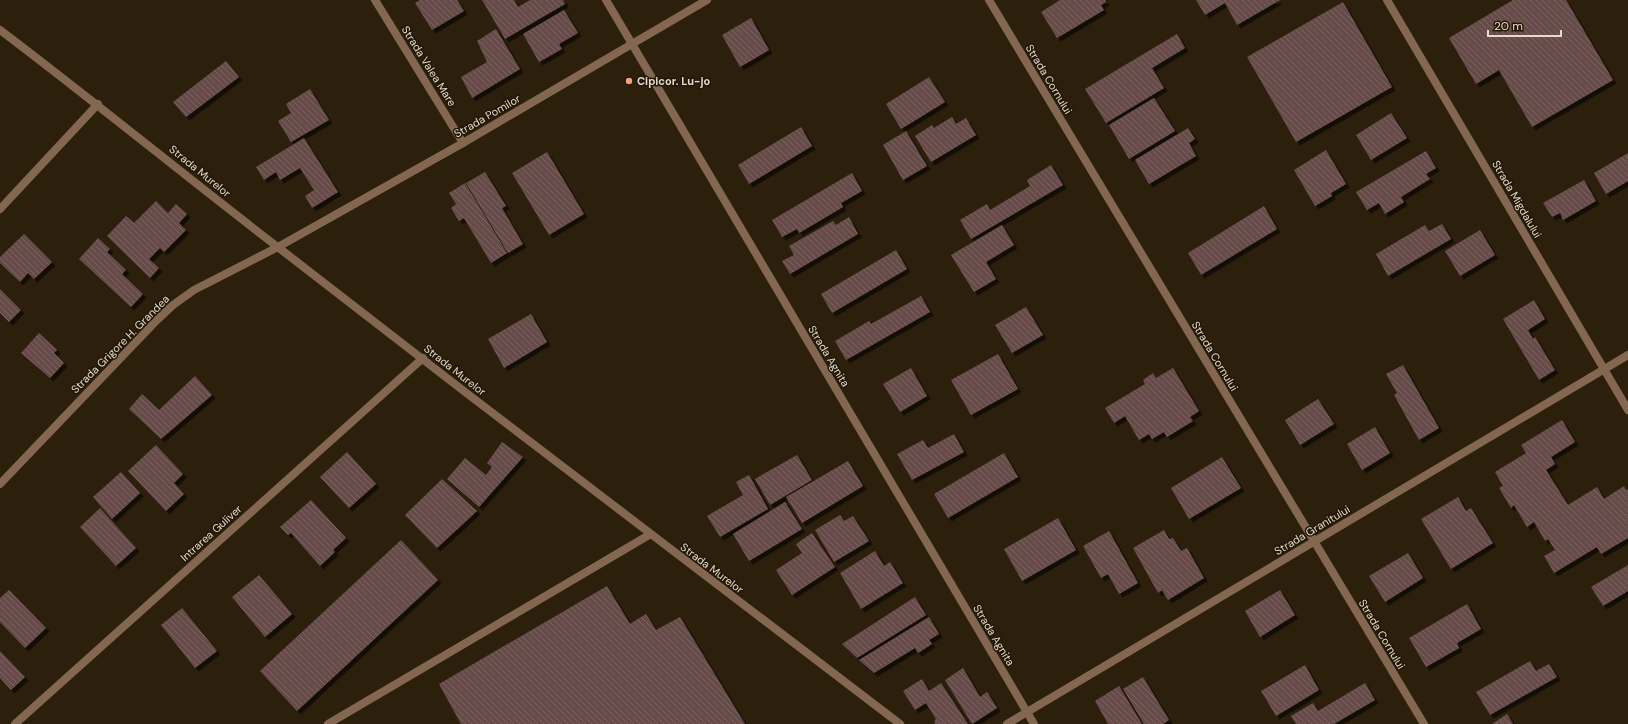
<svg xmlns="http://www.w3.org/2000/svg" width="1628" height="724" viewBox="0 0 1628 724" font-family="'DM Sans',sans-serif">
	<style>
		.building { fill: url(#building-back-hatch); filter: url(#shadow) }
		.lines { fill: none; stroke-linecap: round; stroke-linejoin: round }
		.lane { stroke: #836751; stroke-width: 8 }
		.street { stroke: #836751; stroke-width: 8 }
		.poi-dot { fill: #f0a378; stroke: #231704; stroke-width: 1.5 }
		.labels { text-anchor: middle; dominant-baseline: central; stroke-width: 3; stroke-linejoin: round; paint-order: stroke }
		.street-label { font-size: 11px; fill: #e3dbcf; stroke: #231704 }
		.poi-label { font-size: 11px; font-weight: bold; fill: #e3dbcf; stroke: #231704; text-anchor: start }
	</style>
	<defs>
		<pattern id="building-back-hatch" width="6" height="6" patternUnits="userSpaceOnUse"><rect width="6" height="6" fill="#664b49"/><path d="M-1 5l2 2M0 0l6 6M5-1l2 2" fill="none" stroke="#7c6462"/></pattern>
		<filter id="shadow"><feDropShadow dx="3.5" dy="3.5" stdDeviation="0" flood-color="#0009"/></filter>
	</defs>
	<rect width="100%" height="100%" fill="#2c200d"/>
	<!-- building -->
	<g class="building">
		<path d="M420,0H457L464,11L432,30L415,3Z"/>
		<path d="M482,0H514L518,7L530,0H563L565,4L505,39Z"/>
		<path d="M1060,0H1105L1106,2L1101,5L1104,10L1057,38L1041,12Z"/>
		<path d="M1196,0H1280L1237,25L1225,3L1205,15Z"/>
		<path d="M1513,0H1566L1613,80L1532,127L1499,70L1476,84L1449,38Z"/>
		<path d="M1343,2L1392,87L1296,142L1247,57Z"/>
		<path d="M564,10L578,33L559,44L562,49L539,62L523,34Z"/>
		<path d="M751,18L769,50L740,67L722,35Z"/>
		<path d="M496,29L520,69L472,98L461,77L487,62L477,41Z"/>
		<path d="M1177,34L1185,48L1152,68L1164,88L1106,123L1085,89Z"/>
		<path d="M226,61L239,77L186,117L173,102Z"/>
		<path d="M929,77L945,102L901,129L886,104Z"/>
		<path d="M310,89L329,120L291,142L278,121L291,113L286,104Z"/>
		<path d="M1154,98L1175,131L1129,159L1109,125Z"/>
		<path d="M1391,113L1407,138L1371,160L1356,135Z"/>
		<path d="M952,117L956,124L966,118L976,135L931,162L915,136L932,125L934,128Z"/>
		<path d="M801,127L812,146L749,184L738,165Z"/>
		<path d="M1188,128L1195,139L1189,143L1196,156L1149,184L1135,160Z"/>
		<path d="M906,131L927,166L903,180L883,145Z"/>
		<path d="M304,138L338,192L312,208L305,196L314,190L300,168L280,180L276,172L264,180L256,167Z"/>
		<path d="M1326,150L1346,184L1331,193L1332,196L1315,206L1294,170Z"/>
		<path d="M1426,151L1436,168L1426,174L1430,179L1401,197L1404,202L1385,214L1379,203L1367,210L1356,192Z"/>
		<path d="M547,152L584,214L549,235L512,173Z"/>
		<path d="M1628,153V181L1606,194L1594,173Z"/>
		<path d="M1051,165L1063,185L971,239L960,220L987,204L990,210L1030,186L1027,180Z"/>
		<path d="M485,172L506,206L502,208L523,244L508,253L466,183Z"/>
		<path d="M852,173L862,191L841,203L843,207L799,233L797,229L782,237L772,220Z"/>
		<path d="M1584,180L1596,201L1563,220L1560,213L1552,217L1543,203Z"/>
		<path d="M465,183L507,253L491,263L464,218L459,221L451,208L456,204L449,193Z"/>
		<path d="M156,201L168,213L176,204L187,214L179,223L186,230L164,252L160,248L149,259L159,268L150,278L107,236L126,216L134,223Z"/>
		<path d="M1264,206L1277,229L1201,275L1188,253Z"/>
		<path d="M849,217L858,234L790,274L782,261L794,255L789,246L833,221L836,225Z"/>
		<path d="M1442,224L1451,239L1388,276L1376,254L1425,225L1429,231Z"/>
		<path d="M1002,225L1014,245L986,262L996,279L974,292L951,255Z"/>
		<path d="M1480,230L1495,255L1460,276L1445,251Z"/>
		<path d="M24,234L52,262L34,279L28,273L20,282L0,263V257Z"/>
		<path d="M98,238L110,249L107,252L126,270L122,274L143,294L131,307L79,259Z"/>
		<path d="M896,250L907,269L832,313L821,294Z"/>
		<path d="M0,289L21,310L9,322L0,313Z"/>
		<path d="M921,296L930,312L846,360L835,341L869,321L871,324Z"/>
		<path d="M1534,300L1545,319L1528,330L1533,339L1535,337L1555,370L1539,380L1503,319Z"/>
		<path d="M1026,307L1043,335L1012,353L995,325Z"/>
		<path d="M531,314L547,342L504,368L488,339Z"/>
		<path d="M39,333L57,350L54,353L64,363L50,378L21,353Z"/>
		<path d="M998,354L1018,389L971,415L951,380Z"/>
		<path d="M1403,365L1439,428L1419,440L1394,395L1397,393L1386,374Z"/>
		<path d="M911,368L927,396L900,412L883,384Z"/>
		<path d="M1173,368L1199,411L1190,417L1193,421L1167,437L1164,432L1152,439L1149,434L1139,440L1125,416L1114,423L1105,408L1145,384L1143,380L1153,373L1156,378Z"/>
		<path d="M195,376L212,395L161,439L129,409L142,394L159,410Z"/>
		<path d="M1318,399L1334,424L1300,445L1285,420Z"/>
		<path d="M1562,420L1575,442L1551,457L1555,464L1546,470L1568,505L1597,487L1604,499L1624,486L1626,490L1628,489V538L1601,554L1597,547L1554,573L1544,556L1555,550L1548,539L1545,541L1534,522L1527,527L1514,505L1511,508L1499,488L1503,486L1495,472L1526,453L1521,445Z"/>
		<path d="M1375,427L1390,453L1362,470L1347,444Z"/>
		<path d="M954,434L964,452L912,480L897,454L923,440L928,448Z"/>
		<path d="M502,442L523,457L479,507L447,479L465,458L486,475L492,467L487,463Z"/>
		<path d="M156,445L183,474L174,483L184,494L166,511L128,471Z"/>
		<path d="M347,452L376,484L349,508L320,477Z"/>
		<path d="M1004,453L1018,477L948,518L934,494Z"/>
		<path d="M797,455L812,480L770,505L755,479Z"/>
		<path d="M1222,457L1241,488L1189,519L1171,488Z"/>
		<path d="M848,461L863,486L802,523L786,497Z"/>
		<path d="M121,472L140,493L112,519L93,497Z"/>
		<path d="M749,475L768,509L720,537L707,516L743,495L736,482Z"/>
		<path d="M442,479L477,511L437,548L405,515Z"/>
		<path d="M1458,497L1466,511L1471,508L1493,543L1451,569L1421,519Z"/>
		<path d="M311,500L346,538L333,550L335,552L320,566L291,533L288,535L280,527Z"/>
		<path d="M785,502L802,529L749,561L733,534Z"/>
		<path d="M100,508L136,548L116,566L80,527Z"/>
		<path d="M840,515L844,521L853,516L869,541L834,562L815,530Z"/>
		<path d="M1058,518L1076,550L1022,581L1004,549Z"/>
		<path d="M1164,530L1169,539L1173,538L1181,551L1187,548L1204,578L1168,600L1162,590L1158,593L1133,548Z"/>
		<path d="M1109,531L1138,583L1119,594L1108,574L1101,578L1083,546Z"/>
		<path d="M812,533L835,567L792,595L776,570L802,553L796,544Z"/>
		<path d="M401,540L438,580L297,711L260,671Z"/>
		<path d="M875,551L884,566L890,562L903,583L861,609L840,573Z"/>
		<path d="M1408,553L1423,578L1385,602L1369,576Z"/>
		<path d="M1628,565V591L1603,606L1591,587Z"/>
		<path d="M259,575L292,614L265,637L232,597Z"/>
		<path d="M607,586L630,624L646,614L656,630L680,617L745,724H461L439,684Z"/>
		<path d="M9,590L46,628L25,648L0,622V598Z"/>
		<path d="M1280,590L1295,615L1260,637L1245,611Z"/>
		<path d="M915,597L926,615L857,658L842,644Z"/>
		<path d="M1467,604L1481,629L1457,643L1459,648L1426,667L1409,638Z"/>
		<path d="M182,608L217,651L195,668L161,625Z"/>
		<path d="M929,617L939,634L929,640L932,644L918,653L915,648L874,673L859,660Z"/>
		<path d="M0,651L25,677L11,690L0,678Z"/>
		<path d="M1530,661L1536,671L1549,664L1557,677L1490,715L1476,692Z"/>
		<path d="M1305,665L1319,690L1276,716L1261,691Z"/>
		<path d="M963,668L980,697L987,692L997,708L972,724L945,680Z"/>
		<path d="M1143,677L1169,720L1163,724H1144L1123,689Z"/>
		<path d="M922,679L929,691L941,683L968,724H935L934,721L936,719L926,703L915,710L903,691Z"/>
		<path d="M1365,683L1375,700L1334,724H1296L1291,716L1313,703L1318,711Z"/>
		<path d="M1119,686L1142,724H1108L1095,701Z"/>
		<path d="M1507,714L1513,724H1492Z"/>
	</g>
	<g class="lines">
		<!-- lane -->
		<path class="lane" d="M328,724L649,535"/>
		<!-- street -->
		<g class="street">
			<path d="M375,0L463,143"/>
			<path d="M606,0L1034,724"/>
			<path d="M989,0L1424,724"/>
			<path d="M1387,0L1628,410"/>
			<path d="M0,30C94,101 185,176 279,248C485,408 692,567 900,724"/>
			<path d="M0,209L98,104"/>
			<path d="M0,484L157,320L173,305L194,290L278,247L463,143L707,0"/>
			<path d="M15,724L423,358"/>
			<path d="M1007,724L1628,355"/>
		</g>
	</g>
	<!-- markers -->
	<circle class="poi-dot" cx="629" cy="81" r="4"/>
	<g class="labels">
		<!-- street labels -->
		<g class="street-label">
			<text transform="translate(429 66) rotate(58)">Strada Valea Mare</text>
			<text transform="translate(1049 79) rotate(59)">Strada Cornului</text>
			<text transform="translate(487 116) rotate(-30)">Strada Pomilor</text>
			<text transform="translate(200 171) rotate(39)">Strada Murelor</text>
			<text transform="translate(1517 199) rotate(60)">Strada Migdalului</text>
			<text transform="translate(120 344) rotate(-45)">Strada Grigore H. Grandea</text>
			<text transform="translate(829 356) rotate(59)">Strada Agnita</text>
			<text transform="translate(1215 356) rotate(59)">Strada Cornului</text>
			<text transform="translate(455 370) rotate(38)">Strada Murelor</text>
			<text transform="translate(1312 530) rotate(-31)">Strada Granitului</text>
			<text transform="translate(211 533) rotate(-42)">Intrarea Guliver</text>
			<text transform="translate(712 568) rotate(37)">Strada Murelor</text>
			<text transform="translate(1382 634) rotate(59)">Strada Cornului</text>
			<text transform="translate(994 635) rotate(59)">Strada Agnita</text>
		</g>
		<!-- poi labels -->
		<g class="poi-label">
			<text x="637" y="81">Cipicor. Lu-jo</text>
		</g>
	</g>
	<!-- scale -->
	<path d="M1488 30v6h73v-6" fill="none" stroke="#e3dbcf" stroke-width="2"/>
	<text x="1494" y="30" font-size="12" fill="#e3dbcf" stroke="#231704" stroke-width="3" paint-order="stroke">20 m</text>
</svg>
